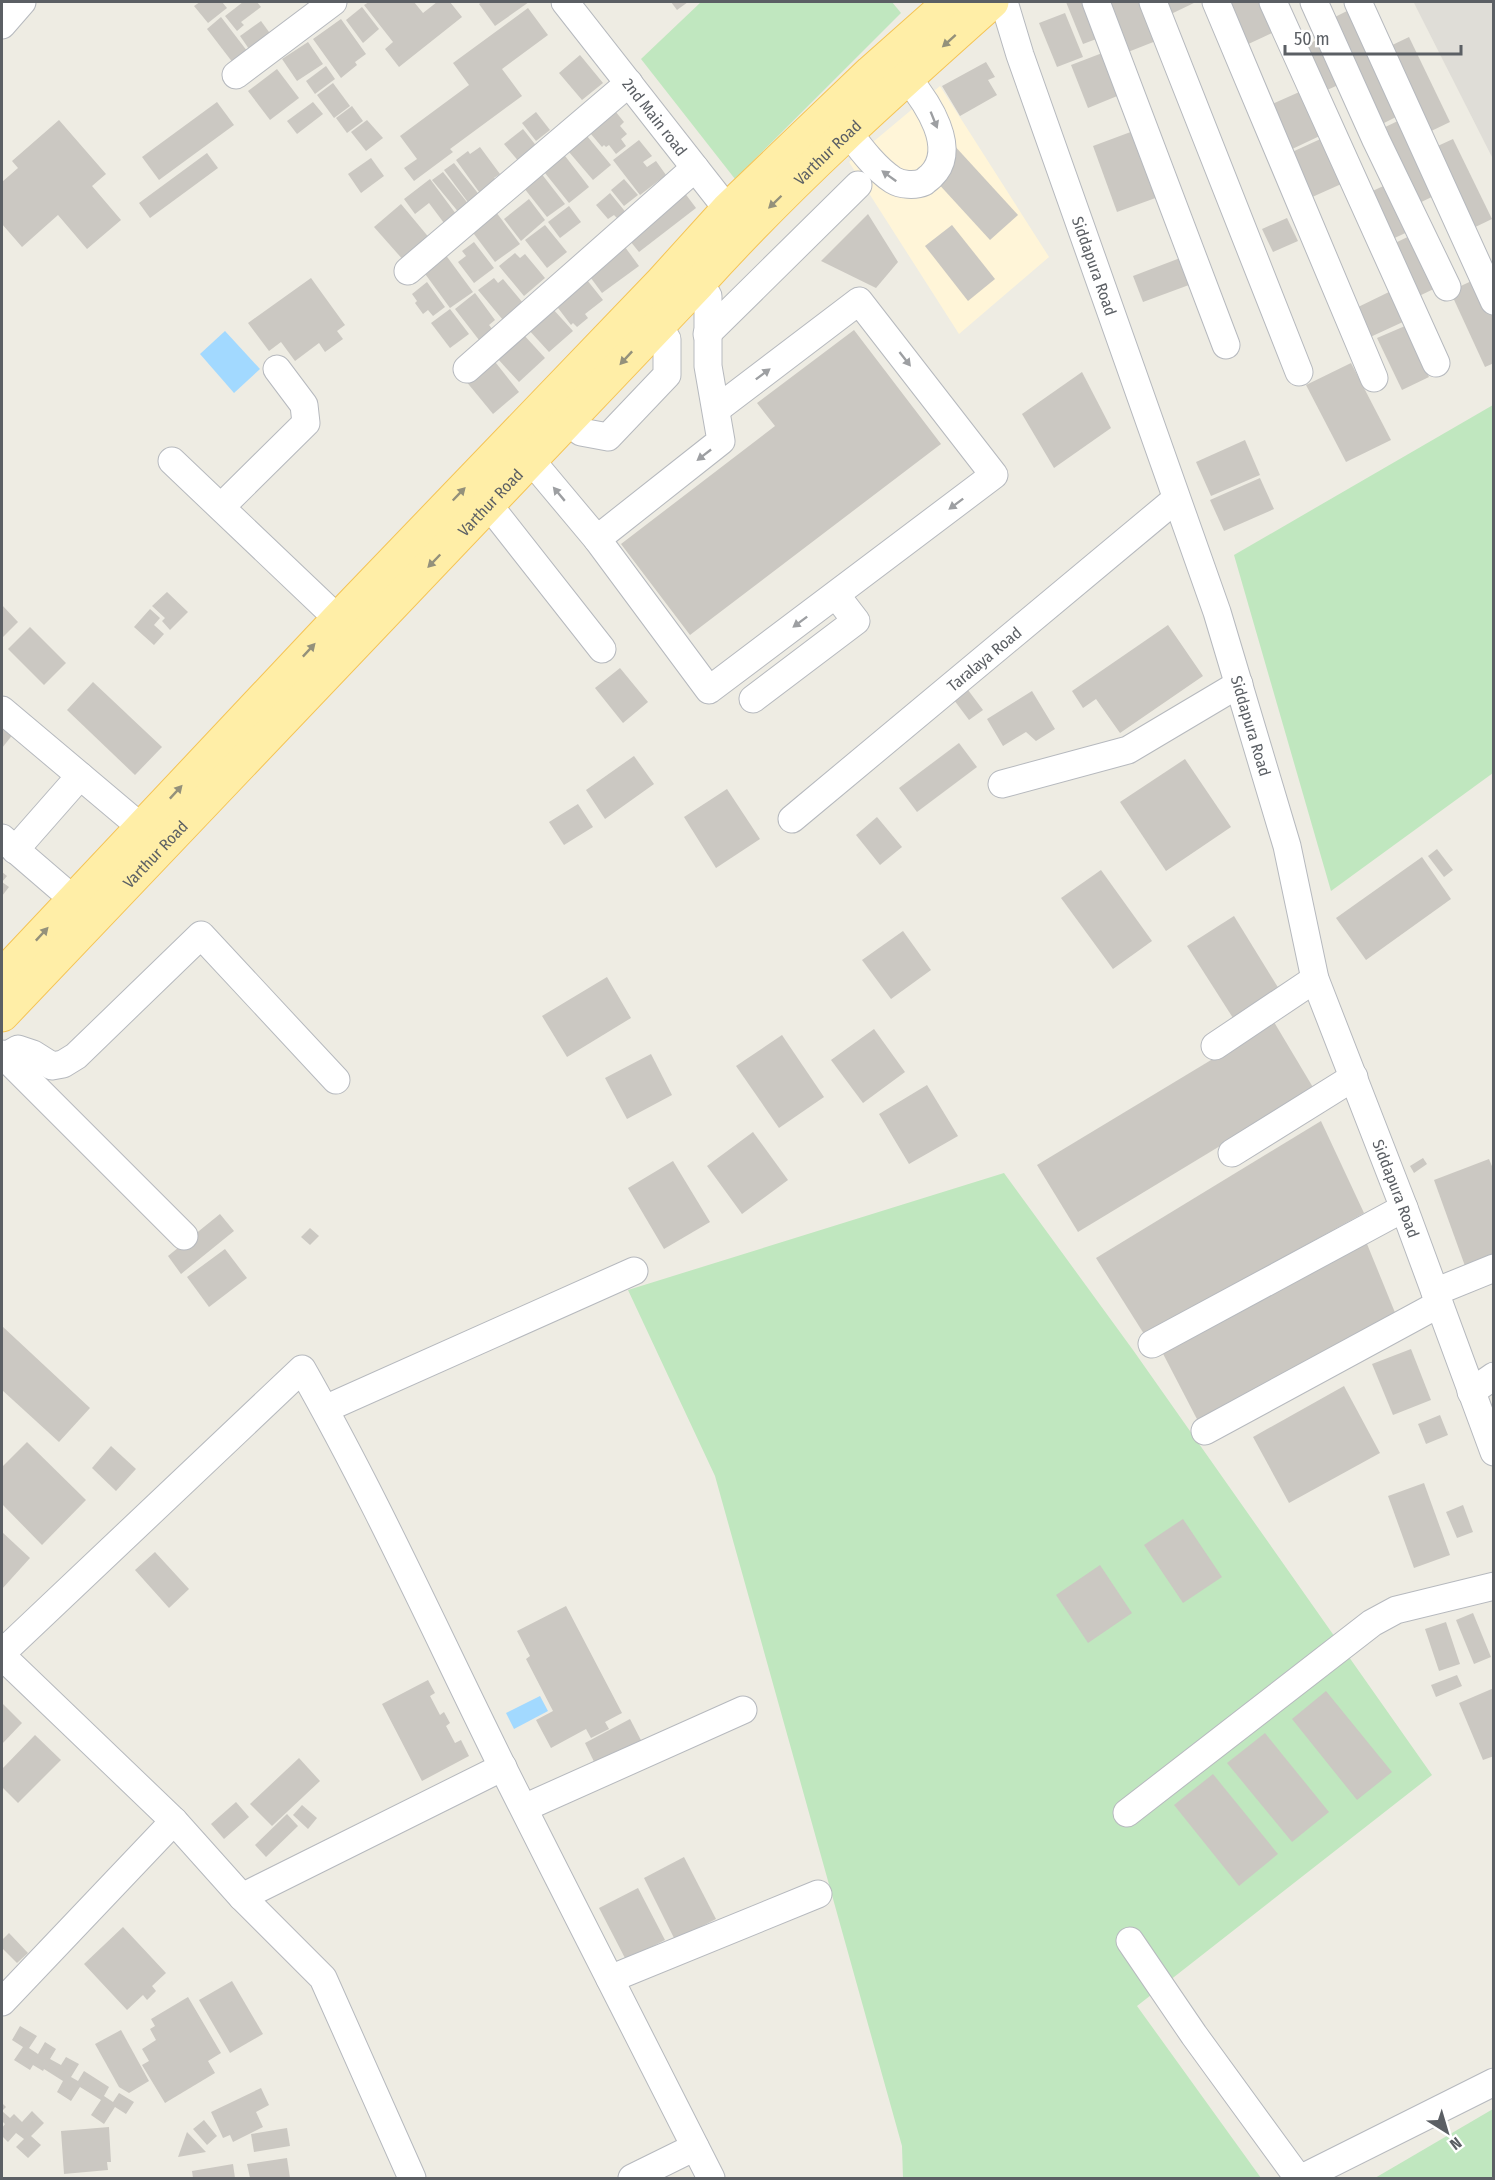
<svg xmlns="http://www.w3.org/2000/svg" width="1495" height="2180" viewBox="0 0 1495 2180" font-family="'Fira Sans Condensed',sans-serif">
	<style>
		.commercial { fill: #fff5d8 }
		.industrial { fill: #dfddd7 }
		.green { fill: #c0e7bf }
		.water { fill: #a2d9ff }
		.building { fill: #cbc8c2 }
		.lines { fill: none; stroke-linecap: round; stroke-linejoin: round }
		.minor-casing { stroke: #b6b9be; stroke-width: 29 }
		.major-casing { stroke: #f5c455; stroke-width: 35 }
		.minor { stroke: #fff; stroke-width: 27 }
		.major { stroke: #ffeea7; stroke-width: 33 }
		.oneway { fill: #94917b }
		.oneway2 { fill: #9d9fa2 }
		.labels { text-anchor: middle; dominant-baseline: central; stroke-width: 5; stroke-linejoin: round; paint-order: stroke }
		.street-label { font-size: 16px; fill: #5b5f64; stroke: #fff }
	</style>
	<rect width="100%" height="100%" fill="#eeece3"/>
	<!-- commercial -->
	<path class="commercial" d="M940,86L1049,257L959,334L849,162Z"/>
	<!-- industrial -->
	<path class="industrial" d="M1416,2H1493V159L1414,3Z"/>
	<!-- green -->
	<g class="green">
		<path d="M701,2H892L901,13L735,179L641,59Z"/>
		<path d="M1493,405V773L1331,891L1234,555Z"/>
		<path d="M1004,1173L1133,1350L1432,1775L1137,2006L1261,2178H903L902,2146L715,1476L628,1290Z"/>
		<path d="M1493,2109V2178H1375Z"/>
	</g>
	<!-- water -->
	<g class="water">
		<path d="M225,331L260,369L234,393L200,354Z"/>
		<path d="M540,1696L548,1711L514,1729L506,1713Z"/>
	</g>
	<!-- building -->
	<g class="building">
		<path d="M200,2H222L227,8L208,23L194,6Z"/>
		<path d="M243,2H257L261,7L241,22L244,25L237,31L225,16Z"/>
		<path d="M369,2H414L423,13L437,2H450L462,17L399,67L385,49L393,42L364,5Z"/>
		<path d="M482,2H529L495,26L479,4Z"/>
		<path d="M671,2H688L677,10Z"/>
		<path d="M1066,2H1094L1107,35L1083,44Z"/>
		<path d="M1109,2H1146L1161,39L1128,52Z"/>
		<path d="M1165,2H1196L1171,14Z"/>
		<path d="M1221,2H1271L1283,28L1242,47Z"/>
		<path d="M362,7L379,29L363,43L346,20Z"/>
		<path d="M528,8L548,35L502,69L522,96L450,149L453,152L414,181L404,168L417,159L400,136L469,85L453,63Z"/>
		<path d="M1351,9L1402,114L1380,125L1329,20Z"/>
		<path d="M1065,13L1083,57L1057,67L1039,23Z"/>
		<path d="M221,17L254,60L240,72L207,29Z"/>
		<path d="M341,19L366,54L355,62L357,65L341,78L313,39Z"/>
		<path d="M261,21L277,43L256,59L240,36Z"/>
		<path d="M1323,37L1345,82L1327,90L1306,45Z"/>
		<path d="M1409,37L1450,122L1425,134L1384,49Z"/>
		<path d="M308,42L323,64L297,81L282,59Z"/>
		<path d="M1110,50L1127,92L1088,108L1071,65Z"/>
		<path d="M580,55L603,83L582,100L559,73Z"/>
		<path d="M986,62L995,77L988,80L997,95L960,116L942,86Z"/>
		<path d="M326,66L335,79L315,94L306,81Z"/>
		<path d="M277,69L299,98L270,120L248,91Z"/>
		<path d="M333,83L350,106L334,118L317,95Z"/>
		<path d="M1306,89L1326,133L1288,151L1268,106Z"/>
		<path d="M217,102L234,125L159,180L142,157Z"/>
		<path d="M313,102L323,114L297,134L287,121Z"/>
		<path d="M352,106L363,121L347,133L336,118Z"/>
		<path d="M611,106L624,122L620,126L627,134L621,139L626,146L616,154L609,145L606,147L604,145L602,147L585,127Z"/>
		<path d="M536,112L550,130L536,141L522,123Z"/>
		<path d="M1404,118L1440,193L1413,206L1377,131Z"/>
		<path d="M59,120L106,174L92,186L121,220L87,249L58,215L22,247L2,224V182L18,168L12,161Z"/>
		<path d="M367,120L383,138L366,151L351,132Z"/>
		<path d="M523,129L538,148L520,163L504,144Z"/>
		<path d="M582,130L611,165L593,180L563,145Z"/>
		<path d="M1136,130L1161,196L1117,212L1093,146Z"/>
		<path d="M1327,136L1348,181L1310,198L1290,153Z"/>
		<path d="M1453,139L1492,219L1467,231L1429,150Z"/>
		<path d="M639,140L652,156L643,162L647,167L656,161L666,175L640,195L613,160Z"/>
		<path d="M952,143L1018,215L990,240L924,168Z"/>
		<path d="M480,147L500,174L494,178L496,180L482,196L456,160L468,151L470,154Z"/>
		<path d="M562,152L589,187L569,203L541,168Z"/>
		<path d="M207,153L218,168L150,218L139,203Z"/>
		<path d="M371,158L384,176L361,193L348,174Z"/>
		<path d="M454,163L481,197L470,205L444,170Z"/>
		<path d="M537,168L565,204L547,217L520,183Z"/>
		<path d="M443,172L470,206L460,214L432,180Z"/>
		<path d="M430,179L456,214L444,223L429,203L415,214L404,199Z"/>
		<path d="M624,179L638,195L624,206L611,190Z"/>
		<path d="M1390,183L1412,230L1388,241L1366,194Z"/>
		<path d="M684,192L696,208L639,252L626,236Z"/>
		<path d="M610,193L628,215L620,221L614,215L608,219L596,205Z"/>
		<path d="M529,199L545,220L521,241L504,219Z"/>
		<path d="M401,204L431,240L405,262L374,227Z"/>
		<path d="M569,206L581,222L560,238L548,222Z"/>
		<path d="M496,212L520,244L495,262L471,230Z"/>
		<path d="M868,214L898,262L876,288L821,261Z"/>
		<path d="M1287,218L1298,241L1273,252L1262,229Z"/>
		<path d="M545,225L567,252L547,268L525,240Z"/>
		<path d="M952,225L995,279L968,301L925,246Z"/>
		<path d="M1416,233L1440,286L1419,296L1395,243Z"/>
		<path d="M474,242L494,268L474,283L458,262L466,256L462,251Z"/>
		<path d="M622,243L639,266L602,293L585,270Z"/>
		<path d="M515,253L520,258L525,254L545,278L524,296L499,266Z"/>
		<path d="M445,254L473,292L450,308L423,271Z"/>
		<path d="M1188,255L1197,282L1143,302L1133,276Z"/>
		<path d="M311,278L345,325L337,331L343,339L325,352L319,343L295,361L281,342L269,351L248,323Z"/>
		<path d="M494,278L498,283L503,279L523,303L503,320L478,290Z"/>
		<path d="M1478,278L1494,312V363L1485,367L1450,291Z"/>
		<path d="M587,280L603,300L585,314L588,318L577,327L573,323L571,325L555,304Z"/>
		<path d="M427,282L445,307L433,316L428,310L423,314L415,303L417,301L412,294Z"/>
		<path d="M1391,291L1405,321L1366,339L1352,310Z"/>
		<path d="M475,293L495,320L489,325L493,330L479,340L455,309Z"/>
		<path d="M552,308L573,331L549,352L528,329Z"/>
		<path d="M450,309L469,334L450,348L431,323Z"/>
		<path d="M1405,326L1429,377L1402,390L1377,338Z"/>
		<path d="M854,330L941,444L690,635L621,544L775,426L757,403Z"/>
		<path d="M523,334L545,358L519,382L497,358Z"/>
		<path d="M492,358L519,392L493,414L465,380Z"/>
		<path d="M1351,363L1391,440L1346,462L1306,385Z"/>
		<path d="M1082,372L1111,428L1054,468L1022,414Z"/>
		<path d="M1245,440L1260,475L1211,496L1196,462Z"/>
		<path d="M1260,478L1274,509L1224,531L1210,500Z"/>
		<path d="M167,592L188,612L170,630L162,621L165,618L152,606Z"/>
		<path d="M2,605L18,622L2,638Z"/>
		<path d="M150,609L160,618L154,625L164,634L154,645L134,627Z"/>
		<path d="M1168,625L1203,676L1120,733L1096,699L1083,708L1072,691Z"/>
		<path d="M30,627L66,663L44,685L8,649Z"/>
		<path d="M620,668L648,702L623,723L595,688Z"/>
		<path d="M93,682L162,747L135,775L67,710Z"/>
		<path d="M965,686L983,710L969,720L951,696Z"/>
		<path d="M1032,691L1055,729L1036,741L1026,732L1003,746L987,719Z"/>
		<path d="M2,715L18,728L2,748Z"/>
		<path d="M959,743L977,767L917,812L899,788Z"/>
		<path d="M634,756L654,784L605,819L586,790Z"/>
		<path d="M1185,759L1231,827L1166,871L1120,802Z"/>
		<path d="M727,789L760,839L716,868L684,817Z"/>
		<path d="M578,804L593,827L564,845L549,822Z"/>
		<path d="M877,817L902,847L880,865L856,835Z"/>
		<path d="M1437,849L1453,870L1444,877L1428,856Z"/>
		<path d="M1422,857L1451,899L1366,960L1336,918Z"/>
		<path d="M1101,870L1152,941L1113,969L1061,898Z"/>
		<path d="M2,872L7,876L2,882L9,887L2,896Z"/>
		<path d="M1234,916L1279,989L1233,1018L1187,946Z"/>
		<path d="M903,931L931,970L891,999L862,960Z"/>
		<path d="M607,977L631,1018L567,1057L542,1016Z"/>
		<path d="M1274,1022L1314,1089L1078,1232L1037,1165Z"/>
		<path d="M874,1029L905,1072L863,1103L831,1060Z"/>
		<path d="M782,1035L824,1097L779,1128L736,1066Z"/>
		<path d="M651,1054L672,1095L627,1119L605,1078Z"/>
		<path d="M927,1085L958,1136L909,1164L879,1114Z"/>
		<path d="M1321,1121L1364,1213L1144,1334L1096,1258Z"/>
		<path d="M753,1132L788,1180L742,1214L707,1166Z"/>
		<path d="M1423,1158L1427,1164L1414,1173L1410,1166Z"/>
		<path d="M1489,1159L1494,1171V1255L1465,1266L1434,1180Z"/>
		<path d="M673,1161L710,1222L664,1249L628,1188Z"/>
		<path d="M220,1214L234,1231L181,1274L168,1256Z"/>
		<path d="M310,1228L319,1236L310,1245L301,1237Z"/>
		<path d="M1365,1239L1396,1315L1199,1423L1159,1346Z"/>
		<path d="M225,1249L247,1278L209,1307L187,1277Z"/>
		<path d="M2,1326L90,1408L59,1442L2,1390Z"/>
		<path d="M1411,1349L1431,1400L1393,1415L1372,1364Z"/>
		<path d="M1344,1386L1380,1453L1289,1503L1253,1437Z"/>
		<path d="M1440,1415L1448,1435L1426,1444L1418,1424Z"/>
		<path d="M27,1442L86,1500L42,1545L2,1504V1467Z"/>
		<path d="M111,1446L136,1469L116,1491L92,1468Z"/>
		<path d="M1424,1483L1450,1555L1414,1568L1388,1496Z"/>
		<path d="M1463,1505L1473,1532L1457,1538L1446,1512Z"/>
		<path d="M1183,1519L1222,1577L1183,1603L1144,1545Z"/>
		<path d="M2,1532L30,1558L2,1589Z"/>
		<path d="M155,1552L189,1589L169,1608L135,1570Z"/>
		<path d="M1100,1565L1132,1613L1088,1643L1056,1595Z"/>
		<path d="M566,1606L622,1713L605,1722L609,1729L591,1738L586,1729L551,1748L536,1720L553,1711L526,1659L530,1656L517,1631Z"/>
		<path d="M1473,1613L1491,1657L1474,1664L1456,1620Z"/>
		<path d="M1446,1622L1460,1664L1439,1671L1425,1629Z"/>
		<path d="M1457,1675L1462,1686L1436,1697L1431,1685Z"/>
		<path d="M428,1680L435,1693L430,1696L440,1715L444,1712L450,1723L446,1726L455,1743L461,1740L469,1756L422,1781L382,1704Z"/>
		<path d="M1494,1688V1756L1483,1760L1459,1703Z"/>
		<path d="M1326,1691L1392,1772L1357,1800L1292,1719Z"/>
		<path d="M2,1703L22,1723L2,1744Z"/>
		<path d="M630,1719L645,1748L599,1772L585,1743Z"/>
		<path d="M1265,1733L1329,1812L1292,1842L1227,1763Z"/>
		<path d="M35,1735L61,1760L18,1803L2,1787V1769Z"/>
		<path d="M299,1758L320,1781L272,1826L250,1804Z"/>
		<path d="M1213,1774L1278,1854L1239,1886L1174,1805Z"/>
		<path d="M236,1802L249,1817L224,1839L211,1824Z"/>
		<path d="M302,1805L317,1818L308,1829L293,1815Z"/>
		<path d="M287,1814L298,1826L266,1857L255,1845Z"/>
		<path d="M684,1857L716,1919L675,1940L644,1878Z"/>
		<path d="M638,1888L665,1940L626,1960L599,1908Z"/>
		<path d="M123,1927L166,1973L152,1986L156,1991L147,2000L143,1995L127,2010L84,1964Z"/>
		<path d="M9,1933L28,1953L17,1963L2,1948V1940Z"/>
		<path d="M232,1981L263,2034L230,2053L199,2000Z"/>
		<path d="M188,1997L221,2053L208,2061L215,2073L165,2103L142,2065L149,2061L142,2049L156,2040L150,2029L155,2026L151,2019Z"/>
		<path d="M20,2026L37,2036L29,2048L38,2054L45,2042L56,2049L50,2059L61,2065L66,2057L79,2064L71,2077L78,2081L84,2071L109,2087L104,2096L113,2102L119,2093L134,2102L126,2114L115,2107L104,2124L91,2115L101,2100L80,2087L71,2101L57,2092L63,2081L44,2069L43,2071L33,2065L30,2070L14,2060L23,2047L12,2040Z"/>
		<path d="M121,2030L149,2081L129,2093L119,2087L95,2044Z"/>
		<path d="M261,2088L269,2105L256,2112L263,2127L233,2142L230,2135L223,2138L211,2112Z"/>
		<path d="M2,2103L6,2107L2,2111L10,2118L14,2114L22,2122L32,2111L44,2123L31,2136L41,2145L28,2158L16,2147L24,2139L16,2133L8,2142L2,2136V2128L5,2124L2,2121Z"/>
		<path d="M204,2120L217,2136L207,2145L193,2129Z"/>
		<path d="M109,2127L111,2162H107L108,2170L64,2174L61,2131Z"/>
		<path d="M287,2128L290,2146L254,2152L251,2134Z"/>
		<path d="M187,2132L206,2152L178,2157Z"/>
		<path d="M287,2158L290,2178H250L247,2164Z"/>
		<path d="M233,2164L235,2178H193L192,2171Z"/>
	</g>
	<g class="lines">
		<defs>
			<g id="minor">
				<path id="s1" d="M565,2L739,224"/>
				<path id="s2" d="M1004,2L1020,55L1217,612L1287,846L1315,979L1404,1208L1494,1452"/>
				<path d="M1096,2L1226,345"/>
				<path d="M1153,2L1299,372"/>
				<path d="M1216,2L1374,378"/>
				<path d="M1273,2L1436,363"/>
				<path d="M1314,2L1376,140L1447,287"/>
				<path d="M1358,2L1494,301"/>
				<path d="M2,25L22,2"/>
				<path d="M236,75L333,2"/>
				<path d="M848,132C861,149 875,168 893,180C901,185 915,186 924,182C925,181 930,177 931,176C959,149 927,102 907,78"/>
				<path d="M408,271L629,83"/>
				<path d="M707,334L858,185"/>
				<path d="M467,369L695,168"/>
				<path d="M567,421L581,432L608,437L667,375V339L657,326"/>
				<path d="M530,459L597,539L721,441L708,366V296L699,283"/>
				<path d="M172,461L338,619"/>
				<path d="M488,504L602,649"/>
				<path d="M221,507L306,423L304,405L277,369"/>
				<path d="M597,539L709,690L994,475L859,301L717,409"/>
				<path d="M753,699L856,621L836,595"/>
				<path d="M2,710L142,828"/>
				<path d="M1002,784L1128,750L1239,684"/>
				<path id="s3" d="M792,819L1176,499"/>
				<path d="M2,838L74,900"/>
				<path d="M15,850L80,776"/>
				<path d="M1215,1046L1315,979"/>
				<path d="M2,1054L184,1236"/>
				<path d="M4,1057L18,1049L33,1054L52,1066L63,1064L76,1056L201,935L336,1080"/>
				<path d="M1232,1153L1354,1077"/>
				<path d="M1435,1292L1494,1268"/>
				<path d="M1152,1344L1404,1208"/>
				<path d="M1471,1392L1494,1376"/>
				<path d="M325,1409L634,1271"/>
				<path d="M1205,1431L1439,1304"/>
				<path d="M2,1653L302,1369C376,1499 437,1635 503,1768C572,1905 642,2042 711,2178"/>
				<path d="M2,1656L174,1821L242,1897L323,1978L412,2178"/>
				<path d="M524,1808L743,1710"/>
				<path d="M1127,1813L1372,1623L1396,1610L1494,1586"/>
				<path d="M242,1897L503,1767"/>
				<path d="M1130,1941L1194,2035L1296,2175L1303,2177L1308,2175L1494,2082"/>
				<path d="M610,1979L818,1894"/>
				<path d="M2,2002L174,1821"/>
				<path d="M632,2178L695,2147"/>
			</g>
			<g id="major">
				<path d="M2,976L338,619L660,284L727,210L871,72L950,2"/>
				<path id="s4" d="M2,1015L699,283C790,182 891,92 992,2"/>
			</g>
		</defs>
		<!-- minor casing -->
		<use href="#minor" class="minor-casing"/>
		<!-- major casing -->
		<use href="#major" class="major-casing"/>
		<!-- minor -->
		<use href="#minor" class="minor"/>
		<!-- major -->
		<use href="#major" class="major"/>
	</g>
	<!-- one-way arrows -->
	<defs><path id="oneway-solid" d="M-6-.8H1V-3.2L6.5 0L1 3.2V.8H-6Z" transform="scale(1.5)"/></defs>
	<g class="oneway">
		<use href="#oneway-solid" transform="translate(949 41) rotate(138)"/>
		<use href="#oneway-solid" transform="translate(775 202) rotate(136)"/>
		<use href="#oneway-solid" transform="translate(626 358) rotate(133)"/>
		<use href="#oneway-solid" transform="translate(459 494) rotate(-46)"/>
		<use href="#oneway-solid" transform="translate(434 561) rotate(134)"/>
		<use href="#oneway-solid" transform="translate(309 650) rotate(-47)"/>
		<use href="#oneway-solid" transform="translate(176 792) rotate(-47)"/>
		<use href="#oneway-solid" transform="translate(42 934) rotate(-47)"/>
	</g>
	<g class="oneway2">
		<use href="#oneway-solid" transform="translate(934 120) rotate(68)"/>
		<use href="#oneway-solid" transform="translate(889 176) rotate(-144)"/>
		<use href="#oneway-solid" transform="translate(905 359) rotate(52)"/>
		<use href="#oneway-solid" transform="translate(763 374) rotate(-37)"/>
		<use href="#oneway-solid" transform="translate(704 455) rotate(142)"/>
		<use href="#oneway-solid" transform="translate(559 494) rotate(-130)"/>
		<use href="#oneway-solid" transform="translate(956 504) rotate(143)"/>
		<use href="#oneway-solid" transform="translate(800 622) rotate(143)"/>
	</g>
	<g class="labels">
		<!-- street labels -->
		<g class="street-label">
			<text stroke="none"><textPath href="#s1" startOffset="146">2nd Main road</textPath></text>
			<text stroke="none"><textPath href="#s4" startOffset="1194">Varthur Road</textPath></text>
			<text stroke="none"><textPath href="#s2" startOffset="279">Siddapura Road</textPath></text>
			<text stroke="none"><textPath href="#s4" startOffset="708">Varthur Road</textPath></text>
			<text stroke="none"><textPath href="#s3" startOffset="250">Taralaya Road</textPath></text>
			<text stroke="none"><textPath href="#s2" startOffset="765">Siddapura Road</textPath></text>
			<text stroke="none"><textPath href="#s4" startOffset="222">Varthur Road</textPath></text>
			<text stroke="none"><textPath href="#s2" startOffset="1251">Siddapura Road</textPath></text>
		</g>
	</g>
	<!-- border -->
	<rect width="1495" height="2180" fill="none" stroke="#5b5f64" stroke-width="6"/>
	<!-- north arrow -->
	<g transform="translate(1447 2132) rotate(143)" stroke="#ffffff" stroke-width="4.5" paint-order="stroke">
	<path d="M0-4.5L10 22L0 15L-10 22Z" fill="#5b5f64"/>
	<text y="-9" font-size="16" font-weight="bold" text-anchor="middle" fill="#5b5f64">N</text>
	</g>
	<!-- scale -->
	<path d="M1285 45v9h176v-9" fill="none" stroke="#5b5f64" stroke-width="3"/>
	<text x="1294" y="45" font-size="18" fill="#5b5f64" stroke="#ffffff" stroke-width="4.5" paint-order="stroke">50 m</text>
</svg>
